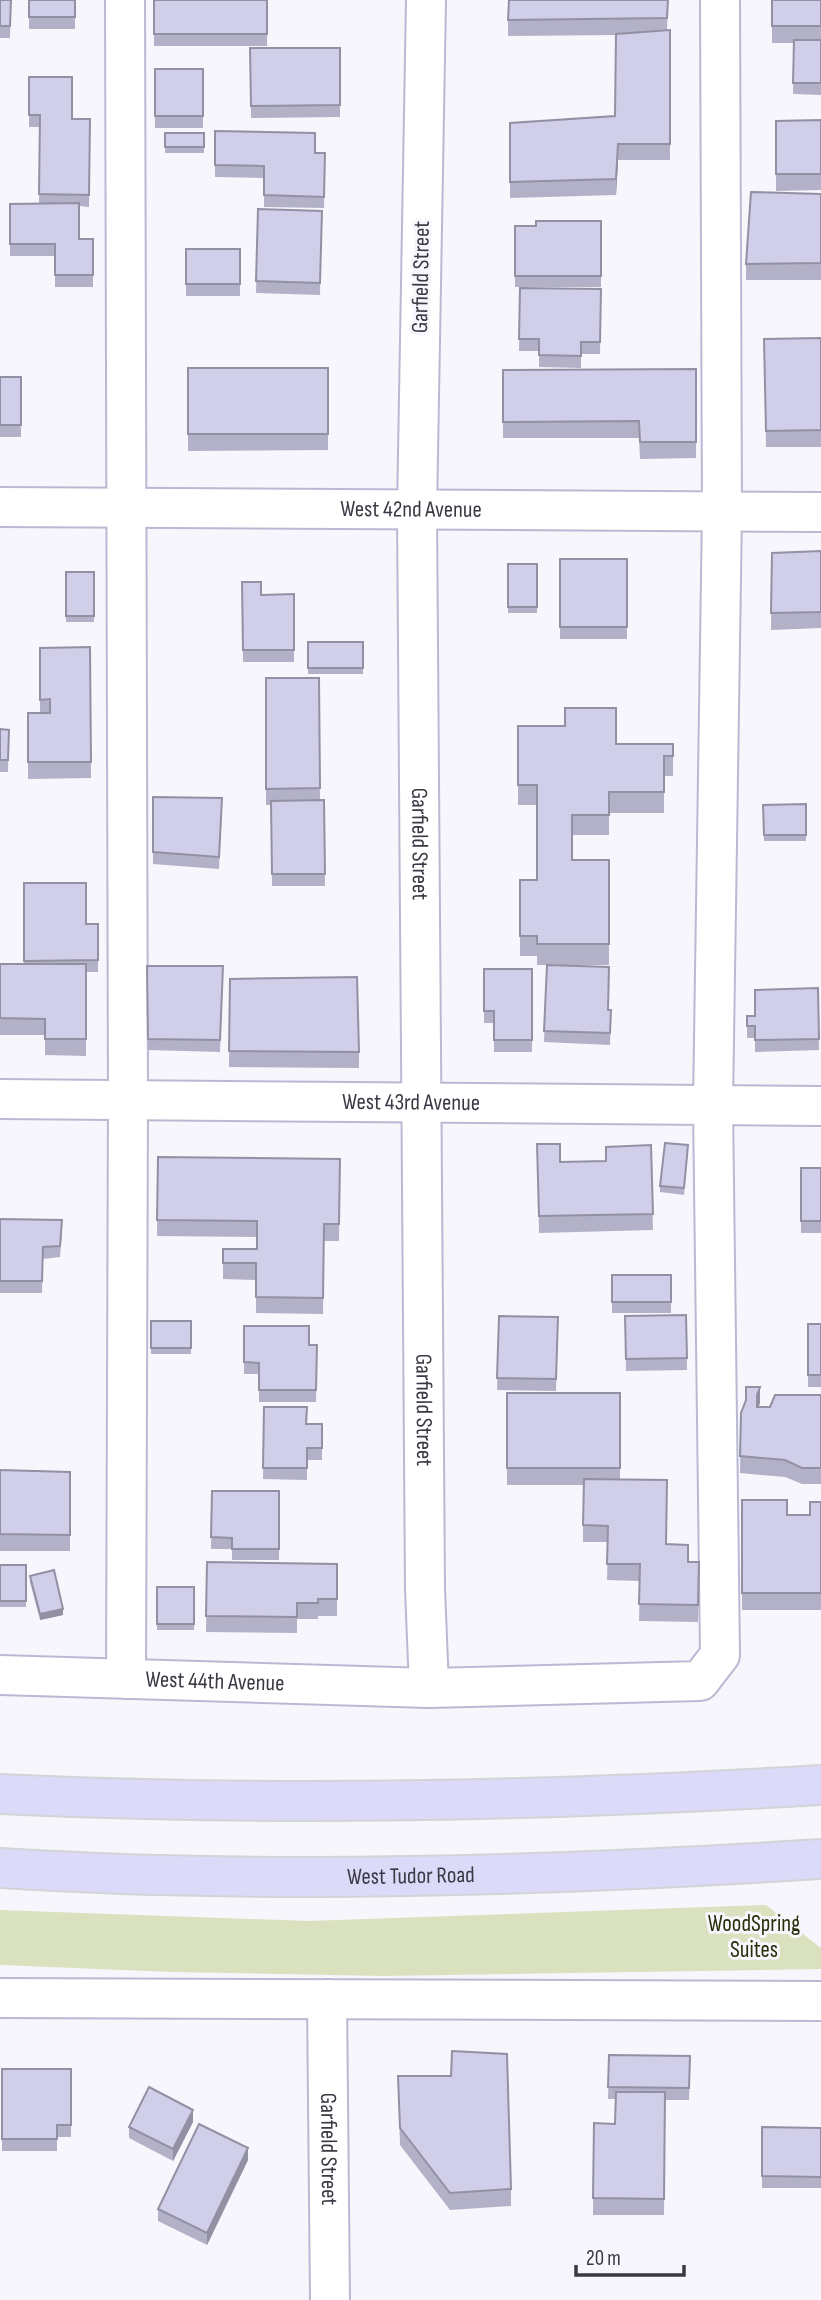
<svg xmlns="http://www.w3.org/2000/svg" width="821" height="2300" viewBox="0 0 821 2300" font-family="'Sofia Sans Condensed',sans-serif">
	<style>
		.green { fill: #dae1be }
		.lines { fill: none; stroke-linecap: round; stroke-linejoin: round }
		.minor-casing { stroke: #bab9d3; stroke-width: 42 }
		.major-casing { stroke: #d4d3d6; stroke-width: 42 }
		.minor { stroke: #fff; stroke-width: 38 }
		.major { stroke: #dcdaf9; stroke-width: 38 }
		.wall { fill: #b3b1c8 }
		.shaded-wall { fill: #9290a3 }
		.building { fill: #d0cee9; stroke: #9290a3; stroke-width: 2 }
		.labels { text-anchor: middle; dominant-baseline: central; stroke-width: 6; stroke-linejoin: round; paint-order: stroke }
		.street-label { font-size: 23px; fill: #3a3944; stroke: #f6f6fc }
		.park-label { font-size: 23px; fill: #292e09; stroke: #f6f6fc }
	</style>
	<rect width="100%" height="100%" fill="#f6f6fc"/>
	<!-- green -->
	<path class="green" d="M766,1905L821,1948V1969L383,1976L172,1972L0,1965V1910L308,1921Z"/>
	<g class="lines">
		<defs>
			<g id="minor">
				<path d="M125,0L128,1100L126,1679"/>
				<path id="s1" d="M426,0L417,511L425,1589L429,1688"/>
				<path id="s2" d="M0,507L821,512"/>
				<path id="s3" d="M0,1099L821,1106"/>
				<path id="s4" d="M0,1675L429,1688L700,1681L720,1655L713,1105L722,512L720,0"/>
				<path d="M0,1998L821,2001"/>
				<path id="s5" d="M327,1999L330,2300"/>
			</g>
			<g id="major">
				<path d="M0,1794C274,1807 548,1801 821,1785"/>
				<path id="s6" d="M0,1868C53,1871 106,1874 159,1875C380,1881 601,1873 821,1859"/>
			</g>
		</defs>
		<!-- minor casing -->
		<use href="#minor" class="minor-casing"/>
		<!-- major casing -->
		<use href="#major" class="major-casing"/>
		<!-- minor -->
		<use href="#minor" class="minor"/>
		<!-- major -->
		<use href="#major" class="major"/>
	</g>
	<!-- wall -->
	<g class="wall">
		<path d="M0,0H11L10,38H0Z"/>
		<rect x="29" y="0" width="46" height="29"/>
		<rect x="154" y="0" width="113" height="46"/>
		<path d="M668,0L667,30H670V160H618L616,195L510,198V123L615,116L616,35L508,36V20Z"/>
		<path d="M772,0H821V95L793,94L794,43H772Z"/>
		<path d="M250,48H340V117L251,118Z"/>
		<rect x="155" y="69" width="48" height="59"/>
		<path d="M29,77L72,119H90L89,207L79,206V239H93V287H55V256H10V204H39L40,127H29Z"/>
		<path d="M821,120V190L776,191V121Z"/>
		<path d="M215,131L315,153H325L324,208L264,207V178L215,177Z"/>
		<rect x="165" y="133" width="39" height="20"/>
		<path d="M821,194V280H746V264Z"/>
		<path d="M258,209L322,211L320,295L256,293Z"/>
		<path d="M601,221V287H515V226H536Z"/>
		<rect x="186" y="249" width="54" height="47"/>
		<path d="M520,288L601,289L600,354H581V368L539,367V351H519Z"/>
		<path d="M821,338V447H766L764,339Z"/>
		<path d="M188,368H328V450L188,451Z"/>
		<path d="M696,369V458L640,459L639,438H503V370Z"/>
		<rect x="0" y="377" width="21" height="60"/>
		<path d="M821,551V628L771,630L772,553Z"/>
		<rect x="560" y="559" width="67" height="80"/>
		<rect x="508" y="564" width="29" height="49"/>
		<rect x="66" y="572" width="28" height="50"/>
		<path d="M242,582L261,595L294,594V662H243Z"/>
		<rect x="308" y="642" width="55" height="32"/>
		<path d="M90,647L91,778L28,779V713H40V648Z"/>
		<path d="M266,678H319L320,800H324L325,886H272L271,805H266Z"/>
		<path d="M518,726L616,744H673V776H664V813H609V835H572V860H609V965H537V956H520V880H537V805H518Z"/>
		<path d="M0,729L9,730L8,772H0Z"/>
		<path d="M153,797L222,810L219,869L153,864Z"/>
		<path d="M806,804V841H764L763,805Z"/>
		<path d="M24,883L86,924H98V972H86V1056L45,1055V1035H0V964H24Z"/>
		<path d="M547,965L608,1010H611L610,1045L544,1042Z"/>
		<path d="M147,966L223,977L220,1052L148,1050Z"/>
		<path d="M484,969H532V1052H494V1023H484Z"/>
		<path d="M230,979L359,1052V1068L229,1067Z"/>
		<path d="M818,988L819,1050L755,1052V1038H747V1016H755Z"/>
		<path d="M537,1144L560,1162L606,1161L651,1145L653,1230L539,1233Z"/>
		<path d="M688,1151L684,1195L660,1192V1186Z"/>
		<path d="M158,1157L340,1159L339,1241H324L323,1314L256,1313V1280L223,1279V1249H257V1237L157,1236Z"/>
		<rect x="801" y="1168" width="20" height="65"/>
		<path d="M0,1219L62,1232L60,1257L43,1259L42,1293H0Z"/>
		<rect x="612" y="1275" width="59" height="38"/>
		<path d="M686,1315L687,1370L626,1371L625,1316Z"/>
		<path d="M499,1316L558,1317L556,1391L497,1390Z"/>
		<rect x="151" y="1321" width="40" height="33"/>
		<rect x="808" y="1324" width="13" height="63"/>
		<path d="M244,1326L309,1345H317L316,1402H259V1374H244Z"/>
		<path d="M507,1393H620V1480L666,1544L688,1562H699L698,1622L639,1621L640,1581L607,1580L608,1542H583V1485H507Z"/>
		<path d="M821,1395V1484H802L785,1477L740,1473L741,1413L760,1403L758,1407H770Z"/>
		<path d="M264,1407L307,1424H322V1460H307V1480L263,1479Z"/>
		<path d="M0,1470L70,1472V1551H0Z"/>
		<path d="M212,1491H279V1560H232V1549H211Z"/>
		<path d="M742,1500L787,1515H810L821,1502V1610H742Z"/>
		<path d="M207,1562L337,1564V1616H318V1619H297V1633L206,1632Z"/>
		<rect x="0" y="1565" width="26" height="42"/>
		<path d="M30,1576L63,1615L40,1620L30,1582Z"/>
		<rect x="157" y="1587" width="37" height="43"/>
		<path d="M609,2055L690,2056L689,2100H665L664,2215H593L594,2123L615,2124V2099H608Z"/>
		<path d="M2,2069H71V2137H57V2151H2Z"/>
		<path d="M398,2076L511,2189V2206L450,2210L400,2145Z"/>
		<path d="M193,2122L173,2161L129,2138V2127Z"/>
		<path d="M762,2127L821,2128V2188H762Z"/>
		<path d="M248,2160L207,2245L158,2221V2209Z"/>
	</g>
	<!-- shaded-wall -->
	<g class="shaded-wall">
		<path d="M618,144V160L616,195V179Z"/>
		<path d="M760,1387V1403L757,1411V1395Z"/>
		<path d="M63,1609V1615L40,1620V1614Z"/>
		<path d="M193,2110V2122L173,2161V2149Z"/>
		<path d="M248,2148V2160L207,2245V2233Z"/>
	</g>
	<!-- building -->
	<g class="building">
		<path d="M0,0H11L10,26H0Z"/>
		<rect x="29" y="0" width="46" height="17"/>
		<rect x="154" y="0" width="113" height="34"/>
		<path d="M509,0H668L667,18L508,20Z"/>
		<rect x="772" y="0" width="49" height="26"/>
		<path d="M670,30V144H618L616,179L510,182V123L615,116L616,34Z"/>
		<path d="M794,40H821V83H793Z"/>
		<path d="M250,48H340V105L251,106Z"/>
		<rect x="155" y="69" width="48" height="47"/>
		<path d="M29,77H72V119H90L89,195L39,194L40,115H29Z"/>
		<path d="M821,120V174H776V121Z"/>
		<path d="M215,131L315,133V153H325L324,197L264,195V166L215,165Z"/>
		<rect x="165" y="133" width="39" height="14"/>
		<path d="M751,192L821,194V263L746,264Z"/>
		<path d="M79,203V239H93V275H55V244H10V204Z"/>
		<path d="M258,209L322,211L320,283L256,281Z"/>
		<path d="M536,221H601V276H515V226H536Z"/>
		<rect x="186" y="249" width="54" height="35"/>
		<path d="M520,288L601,289L600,342H581V356L539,355V339H519Z"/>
		<path d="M821,338V430L766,431L764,339Z"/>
		<rect x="188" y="368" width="140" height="66"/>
		<path d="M696,369V442H640L639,421L503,422V370Z"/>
		<rect x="0" y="377" width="21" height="48"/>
		<path d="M821,551V612L771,613L772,553Z"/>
		<rect x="560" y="559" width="67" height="68"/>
		<rect x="508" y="564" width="29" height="43"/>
		<rect x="66" y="572" width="28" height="44"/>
		<path d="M242,582H261V595L294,594V650H243Z"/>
		<rect x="308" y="642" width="55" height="26"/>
		<path d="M90,647L91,762H28V713H50V699L40,700V648Z"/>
		<path d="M266,678H319L320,788L266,789Z"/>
		<path d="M565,708H616V744H673V756H664V792H609V815H572V860H609V944H537V936H520V880H537V785H518V726H565Z"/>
		<path d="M0,729L9,730L8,760H0Z"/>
		<path d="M153,797L222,798L219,857L153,852Z"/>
		<path d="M324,800L325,874H272L271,801Z"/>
		<path d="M806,804V835H764L763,805Z"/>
		<path d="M24,883H86V924H98V960L24,961Z"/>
		<path d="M0,964H86V1039H45V1019L0,1018Z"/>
		<path d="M547,965L609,967L608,1010H611L610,1033L544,1031Z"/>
		<path d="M147,966H223L220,1040L148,1039Z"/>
		<path d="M484,969H532V1040H494V1011H484Z"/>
		<path d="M357,977L359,1052L229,1051L230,979Z"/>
		<path d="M818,988L819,1039L755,1040V1026H747V1016H755V990Z"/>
		<path d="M665,1143L688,1145L684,1188L660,1186Z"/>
		<path d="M537,1144H560V1162L606,1161V1147L651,1145L653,1214L539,1216Z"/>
		<path d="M158,1157L340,1159L339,1224H324L323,1298L256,1297V1263H223V1249H257V1221L157,1220Z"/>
		<rect x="801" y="1168" width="20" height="53"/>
		<path d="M0,1219L62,1220L60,1246L43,1247L42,1281H0Z"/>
		<rect x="612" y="1275" width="59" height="27"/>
		<path d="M686,1315L687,1358L626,1359L625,1316Z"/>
		<path d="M499,1316L558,1317L556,1379L497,1378Z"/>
		<rect x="151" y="1321" width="40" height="27"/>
		<rect x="808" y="1324" width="13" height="51"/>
		<path d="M244,1326H309V1345H317L316,1390H259V1363L244,1362Z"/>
		<path d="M746,1387H760L757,1395V1407H770L775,1395H821V1468H802L785,1460L740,1456L741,1413L746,1400Z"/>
		<rect x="507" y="1393" width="113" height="75"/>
		<path d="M264,1407H307L306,1424H322V1448H307V1468H263Z"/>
		<path d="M0,1470L70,1472V1535L0,1534Z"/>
		<path d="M584,1479L667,1480L666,1544L688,1545V1562H699L698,1605L639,1604L640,1564H607L608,1526L583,1525Z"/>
		<path d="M212,1491H279V1549H232V1538L211,1537Z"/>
		<path d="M742,1500H787V1515H810V1502H821V1593H742Z"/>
		<path d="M207,1562L337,1564V1599H318V1603H297V1617L206,1616Z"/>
		<rect x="0" y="1565" width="26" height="36"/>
		<path d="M54,1570L63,1609L40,1614L30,1576Z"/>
		<rect x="157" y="1587" width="37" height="37"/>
		<path d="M452,2051L507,2054L511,2189L450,2193L400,2128L398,2076H451Z"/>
		<path d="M609,2055L690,2056L689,2088L608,2087Z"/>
		<path d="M2,2069H71V2125H57V2139H2Z"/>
		<path d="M149,2087L193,2110L173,2149L129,2127Z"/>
		<path d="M616,2092H665L664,2199L593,2198L594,2123L615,2124Z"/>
		<path d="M199,2124L248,2148L207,2233L158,2209Z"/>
		<path d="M762,2127L821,2128V2177L762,2176Z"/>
	</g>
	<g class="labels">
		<!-- street labels -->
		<g class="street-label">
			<text transform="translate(421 277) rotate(-89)">Garfield Street</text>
			<text stroke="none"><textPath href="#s2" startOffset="411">West 42nd Avenue</textPath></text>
			<text stroke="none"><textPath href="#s1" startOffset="844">Garfield Street</textPath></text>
			<text stroke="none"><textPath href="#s3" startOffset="411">West 43rd Avenue</textPath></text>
			<text stroke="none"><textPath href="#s1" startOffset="1410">Garfield Street</textPath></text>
			<text stroke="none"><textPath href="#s4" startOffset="215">West 44th Avenue</textPath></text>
			<text stroke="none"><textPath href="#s6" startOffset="411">West Tudor Road</textPath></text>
			<text stroke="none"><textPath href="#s5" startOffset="150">Garfield Street</textPath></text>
		</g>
		<!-- park labels -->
		<g class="park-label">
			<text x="754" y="1924">WoodSpring<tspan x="754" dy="26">Suites</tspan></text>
		</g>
	</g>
	<!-- scale -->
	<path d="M576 2265v10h108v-10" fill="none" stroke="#3a3944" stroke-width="3.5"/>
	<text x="586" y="2265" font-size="21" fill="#3a3944" stroke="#f6f6fc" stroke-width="5" paint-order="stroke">20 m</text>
</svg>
